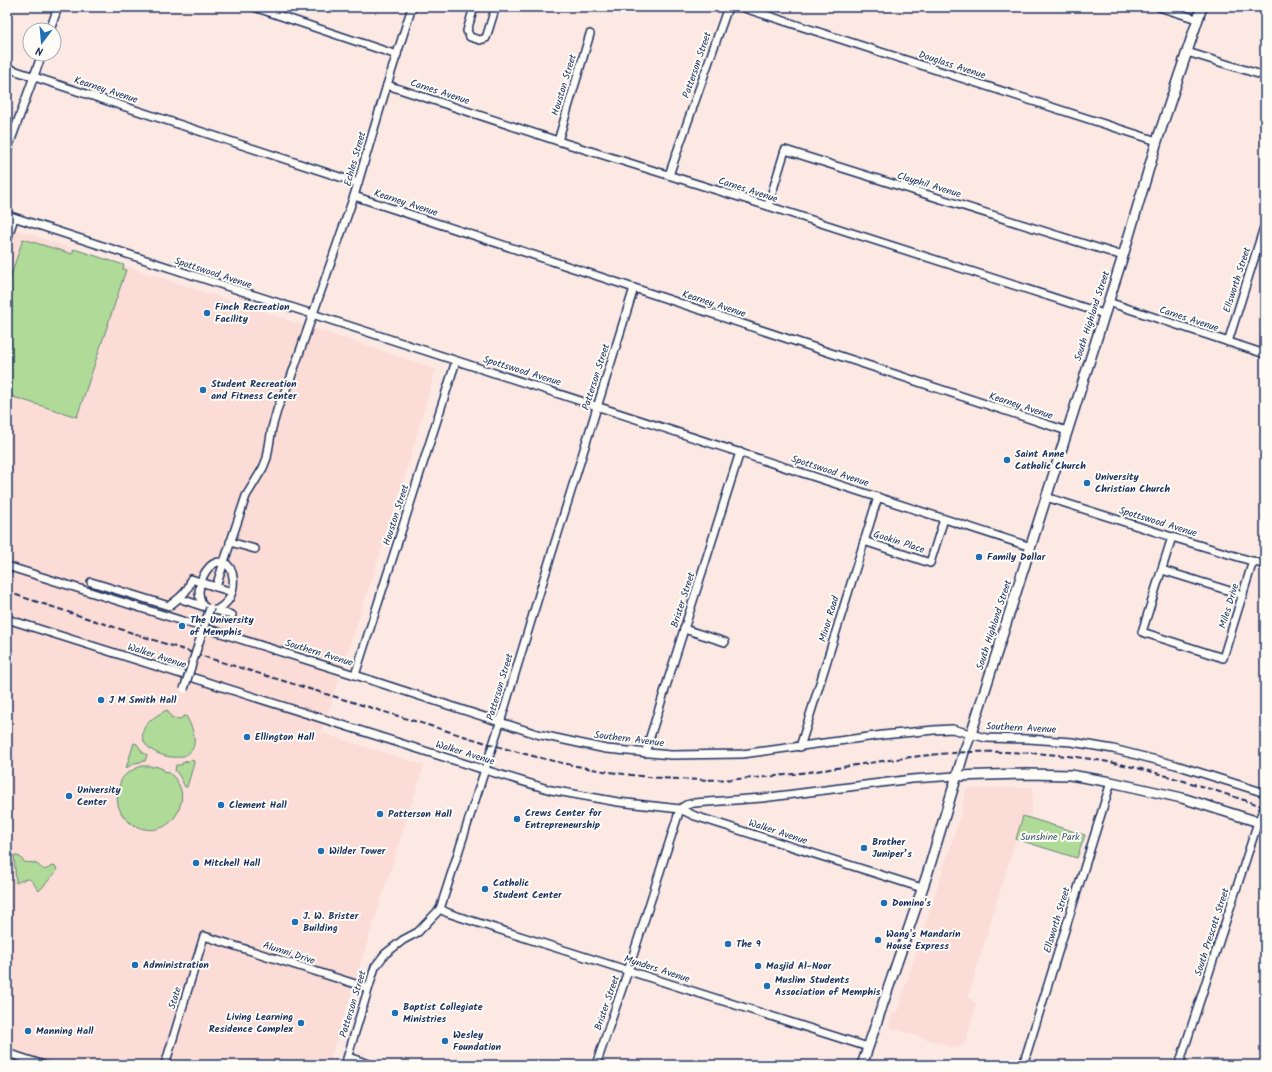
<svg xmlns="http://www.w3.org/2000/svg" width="1272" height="1072" viewBox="0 0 1272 1072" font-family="Kalam,sans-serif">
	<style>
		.built { fill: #fbdcd6 }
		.green { fill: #b0da97; stroke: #66847a }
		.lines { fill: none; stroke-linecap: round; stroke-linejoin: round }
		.minor-casing { stroke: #1b2f5e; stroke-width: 10 }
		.major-casing { stroke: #1b2f5e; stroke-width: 12 }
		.minor { stroke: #fdfcf7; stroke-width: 7 }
		.major { stroke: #fdfcf7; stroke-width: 9 }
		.rail { stroke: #1b2f5e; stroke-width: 2; stroke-dasharray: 6 3; stroke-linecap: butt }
		.minor-bridge-casing { stroke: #1b2f5e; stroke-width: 10; stroke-linecap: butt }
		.minor-bridge { stroke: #fdfcf7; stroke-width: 7 }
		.poi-dot { fill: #1f6fb2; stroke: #fdfcf7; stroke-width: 1.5 }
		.labels { text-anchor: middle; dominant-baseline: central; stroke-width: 4; stroke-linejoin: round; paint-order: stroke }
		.street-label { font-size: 10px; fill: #1b2f5e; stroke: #fdfcf7 }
		.poi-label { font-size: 10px; font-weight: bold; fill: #1b2f5e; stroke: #fdfcf7; text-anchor: start }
		.park-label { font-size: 10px; fill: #405a6c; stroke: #fdfcf7 }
	</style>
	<rect width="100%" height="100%" fill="#fce9e4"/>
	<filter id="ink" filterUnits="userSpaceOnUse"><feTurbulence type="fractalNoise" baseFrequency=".025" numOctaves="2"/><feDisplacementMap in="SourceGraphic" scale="8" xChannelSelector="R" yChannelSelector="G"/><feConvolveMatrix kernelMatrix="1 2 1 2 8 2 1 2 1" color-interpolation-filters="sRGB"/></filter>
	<g filter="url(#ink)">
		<!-- built -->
		<g class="built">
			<path d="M7,227L436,369L398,499L321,733L424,765L328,1065H7Z"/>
			<path d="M1033,787L1031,815H1023L968,996L976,1004L965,1044L955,1048L889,1027L893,1014L897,1013L959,820L967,789Z"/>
		</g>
		<!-- green -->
		<g class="green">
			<path d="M23,239L72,254L74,249L124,265L123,269L126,270L77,417L7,395V287Z"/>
			<path d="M167,710L172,718L180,719L184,716H186C229,791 88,748 167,710Z"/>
			<path d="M134,743L137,744L142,751V752L147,755L145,761L135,763L126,768Z"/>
			<path d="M191,760L194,761V763L187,787H185L180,777L175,770L176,765H182V763Z"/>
			<path d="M142,766H151V767H154L155,766L163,769V770L166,772L167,771C177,778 184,790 181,802C171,850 106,829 119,787C120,785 120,781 122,779C125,773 136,768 142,766Z"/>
			<path d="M1023,816L1085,835L1077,858L1016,839Z"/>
			<path d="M14,855L20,857L24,862C27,863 30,862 34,863C44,866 40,874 52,866L56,867L57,871L39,891C30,880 33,875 16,883Z"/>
		</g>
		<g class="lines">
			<defs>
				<g id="minor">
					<path d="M254,7L397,55"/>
					<path d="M474,7L467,31L470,37L480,40L486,38L495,9V7"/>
					<path d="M741,7L1157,141"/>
					<path d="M1159,7L1197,19"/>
					<path d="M50,30L58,7"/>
					<path d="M1187,52L1265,76"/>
					<path d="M7,68L358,183"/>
					<path d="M387,85L558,141L768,206L1104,314"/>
					<path d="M558,141L590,34"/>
					<path d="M7,151L42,54"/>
					<path d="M669,175L728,7"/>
					<path d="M354,196L634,288L1067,431"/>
					<path d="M768,206L785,150L1123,256"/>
					<path d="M7,215L1031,547"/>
					<path d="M7,240L14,218"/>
					<path d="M1108,302L1265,354"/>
					<path d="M1228,342L1265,224"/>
					<path d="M1046,497L1172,537L1265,565"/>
					<path d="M1172,537L1142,632L1223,658L1253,561"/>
					<path d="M864,541L930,563L944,519"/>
					<path d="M230,542L255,549"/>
					<path d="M7,566L355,675L537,734L606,749L671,755L742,754L883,735L934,730L952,729L986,738L1028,739L1072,742L1113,749L1176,765L1265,793"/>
					<path d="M1162,570L1243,595"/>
					<path d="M91,582L169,606C179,598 189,592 191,579L232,592"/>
					<path d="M184,600L205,607"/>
					<path d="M202,605C201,601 199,597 199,592C200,579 208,560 224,562L216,587"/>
					<path d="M215,610L232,615"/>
					<path d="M217,610C221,607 226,604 229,599C235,588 236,569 224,562L246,496L263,468L267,458L272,428L278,407L290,380L354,196L387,85L412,7"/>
					<path d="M7,619L485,770L551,790L618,802L680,809L695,816L922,888"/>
					<path d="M684,629L725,642"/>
					<path d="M355,675L456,361"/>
					<path d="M800,747L878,497"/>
					<path d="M645,753L740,452"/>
					<path d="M680,809L686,805L694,803L762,798L912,779L956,776"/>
					<path d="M440,909L448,913L466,919L868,1047"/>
					<path d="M7,1053L44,1065"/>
					<path d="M348,1057L372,1065"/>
					<path d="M165,1065L204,936L368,988"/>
					<path d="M345,1065L375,967L385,954L403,940L418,932L440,909L500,723L541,588L634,288"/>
					<path d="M596,1065L628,971L680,809"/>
					<path d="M1023,1065L1111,782"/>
					<path d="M1179,1065L1258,822L1265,806"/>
				</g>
				<g id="major">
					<path d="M956,776L1027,774L1070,775L1111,782L1182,798L1265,824"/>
					<path d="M862,1065L927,875L964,752L971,734L1123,256L1157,141L1202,7"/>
				</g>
			</defs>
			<!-- minor casing -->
			<use href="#minor" class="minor-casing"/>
			<!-- major casing -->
			<use href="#major" class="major-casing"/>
			<!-- minor -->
			<use href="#minor" class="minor"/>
			<!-- major -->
			<use href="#major" class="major"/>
			<!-- rail -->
			<path class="rail" d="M7,592L218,661L493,745C585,772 669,786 765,777C845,770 923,749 1004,752C1055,753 1107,759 1156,773C1193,783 1229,795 1265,807"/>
			<defs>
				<path id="minor-bridge" d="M184,689L210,608"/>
			</defs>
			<!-- minor-bridge casing -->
			<use href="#minor-bridge" class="minor-bridge-casing"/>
			<!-- minor-bridge -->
			<use href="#minor-bridge" class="minor-bridge"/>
		</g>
	</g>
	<!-- markers -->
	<g class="poi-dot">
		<circle cx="207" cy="313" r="4"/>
		<circle cx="203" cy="390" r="4"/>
		<circle cx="1007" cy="460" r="4"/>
		<circle cx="1087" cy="483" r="4"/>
		<circle cx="979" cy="557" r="4"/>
		<circle cx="182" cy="626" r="4"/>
		<circle cx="101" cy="700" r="4"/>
		<circle cx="247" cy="737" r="4"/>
		<circle cx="69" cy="796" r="4"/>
		<circle cx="221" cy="805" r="4"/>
		<circle cx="380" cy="814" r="4"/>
		<circle cx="517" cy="819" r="4"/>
		<circle cx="864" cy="848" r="4"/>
		<circle cx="321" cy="851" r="4"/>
		<circle cx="196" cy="863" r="4"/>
		<circle cx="485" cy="889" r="4"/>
		<circle cx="884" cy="903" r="4"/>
		<circle cx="295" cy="922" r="4"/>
		<circle cx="878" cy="940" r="4"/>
		<circle cx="728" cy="944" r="4"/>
		<circle cx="135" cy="965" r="4"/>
		<circle cx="758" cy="966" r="4"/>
		<circle cx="767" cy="986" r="4"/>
		<circle cx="395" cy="1013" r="4"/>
		<circle cx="301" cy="1023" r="4"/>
		<circle cx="28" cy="1031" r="4"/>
		<circle cx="445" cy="1041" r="4"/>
	</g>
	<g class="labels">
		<!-- street labels -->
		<g class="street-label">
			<text transform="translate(697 65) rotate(-71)">Patterson Street</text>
			<text transform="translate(952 65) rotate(18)">Douglass Avenue</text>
			<text transform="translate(564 85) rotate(-73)">Houston Street</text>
			<text transform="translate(106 90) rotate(18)">Kearney Avenue</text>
			<text transform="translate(440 92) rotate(18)">Carnes Avenue</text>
			<text transform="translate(355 159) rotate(-74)">Echles Street</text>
			<text transform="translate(929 185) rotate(17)">Clayphil Avenue</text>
			<text transform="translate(748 190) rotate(18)">Carnes Avenue</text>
			<text transform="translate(406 203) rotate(18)">Kearney Avenue</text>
			<text transform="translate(213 273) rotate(18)">Spottswood Avenue</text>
			<text transform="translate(1237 280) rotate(-72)">Ellsworth Street</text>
			<text transform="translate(714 304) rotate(18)">Kearney Avenue</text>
			<text transform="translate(1092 316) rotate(-72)">South Highland Street</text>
			<text transform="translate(1189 319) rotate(18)">Carnes Avenue</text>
			<text transform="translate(522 371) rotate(17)">Spottswood Avenue</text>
			<text transform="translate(596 377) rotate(-72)">Patterson Street</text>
			<text transform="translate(1021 406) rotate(18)">Kearney Avenue</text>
			<text transform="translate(830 471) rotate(18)">Spottswood Avenue</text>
			<text transform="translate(396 515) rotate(-72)">Houston Street</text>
			<text transform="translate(1158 522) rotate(17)">Spottswood Avenue</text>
			<text transform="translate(899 542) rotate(18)">Gookin Place</text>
			<text transform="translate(683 600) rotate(-72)">Brister Street</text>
			<text transform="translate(1229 606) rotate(-73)">Miles Drive</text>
			<text transform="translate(829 619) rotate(-73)">Minor Road</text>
			<text transform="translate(994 625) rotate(-72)">South Highland Street</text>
			<text transform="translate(319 653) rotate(17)">Southern Avenue</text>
			<text transform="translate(157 656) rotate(18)">Walker Avenue</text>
			<text transform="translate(500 687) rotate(-73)">Patterson Street</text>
			<text transform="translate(1021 728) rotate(3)">Southern Avenue</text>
			<text transform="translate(629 739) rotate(7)">Southern Avenue</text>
			<text transform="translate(465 753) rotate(17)">Walker Avenue</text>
			<text transform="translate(778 832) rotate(18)">Walker Avenue</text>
			<text transform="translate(1057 920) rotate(-73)">Ellsworth Street</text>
			<text transform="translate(1212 932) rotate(-72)">South Prescott Street</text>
			<text transform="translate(289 953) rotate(18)">Alumni Drive</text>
			<text transform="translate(657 969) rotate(18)">Mynders Avenue</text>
			<text transform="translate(175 998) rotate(-73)">State</text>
			<text transform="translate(607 1003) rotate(-71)">Brister Street</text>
			<text transform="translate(353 1004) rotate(-73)">Patterson Street</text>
		</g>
		<!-- poi labels -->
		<g class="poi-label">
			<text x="215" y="307">Finch Recreation<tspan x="215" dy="12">Facility</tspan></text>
			<text x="211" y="384">Student Recreation<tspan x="211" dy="12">and Fitness Center</tspan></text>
			<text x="1015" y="454">Saint Anne<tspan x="1015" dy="12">Catholic Church</tspan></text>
			<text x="1095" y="477">University<tspan x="1095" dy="12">Christian Church</tspan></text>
			<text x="987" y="557">Family Dollar</text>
			<text x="190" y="620">The University<tspan x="190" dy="12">of Memphis</tspan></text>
			<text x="109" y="700">J M Smith Hall</text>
			<text x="255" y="737">Ellington Hall</text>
			<text x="77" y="790">University<tspan x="77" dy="12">Center</tspan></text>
			<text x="229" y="805">Clement Hall</text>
			<text x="525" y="813">Crews Center for<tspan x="525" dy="12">Entrepreneurship</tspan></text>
			<text x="388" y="814">Patterson Hall</text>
			<text x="872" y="842">Brother<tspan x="872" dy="12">Juniper’s</tspan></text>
			<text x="329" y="851">Wilder Tower</text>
			<text x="204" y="863">Mitchell Hall</text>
			<text x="493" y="883">Catholic<tspan x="493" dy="12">Student Center</tspan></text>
			<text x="892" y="903">Domino's</text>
			<text x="303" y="916">J. W. Brister<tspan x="303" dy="12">Building</tspan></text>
			<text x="886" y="934">Wang's Mandarin<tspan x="886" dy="12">House Express</tspan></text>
			<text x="736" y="944">The 9</text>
			<text x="143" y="965">Administration</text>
			<text x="766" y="966">Masjid Al-Noor</text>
			<text x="775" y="980">Muslim Students<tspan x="775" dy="12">Association of Memphis</tspan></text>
			<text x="403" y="1007">Baptist Collegiate<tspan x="403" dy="12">Ministries</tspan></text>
			<text x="293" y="1017" text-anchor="end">Living Learning<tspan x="293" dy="12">Residence Complex</tspan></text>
			<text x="36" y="1031">Manning Hall</text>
			<text x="453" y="1035">Wesley<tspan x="453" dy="12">Foundation</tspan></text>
		</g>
		<!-- park labels -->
		<g class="park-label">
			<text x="1050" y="837">Sunshine Park</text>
		</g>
	</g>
	<!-- margin -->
	<rect width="1272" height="1072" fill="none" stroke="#fdfcf7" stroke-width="24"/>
	<rect x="12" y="12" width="1248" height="1048" fill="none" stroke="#1b2f5e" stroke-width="1.5" filter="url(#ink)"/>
	<!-- north arrow -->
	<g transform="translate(42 42) rotate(196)"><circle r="19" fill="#fdfcf7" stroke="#a3aaba"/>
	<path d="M0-3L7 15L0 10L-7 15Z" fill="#1f6fb2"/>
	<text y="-6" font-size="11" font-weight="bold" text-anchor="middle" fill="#1b2f5e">N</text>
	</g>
</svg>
